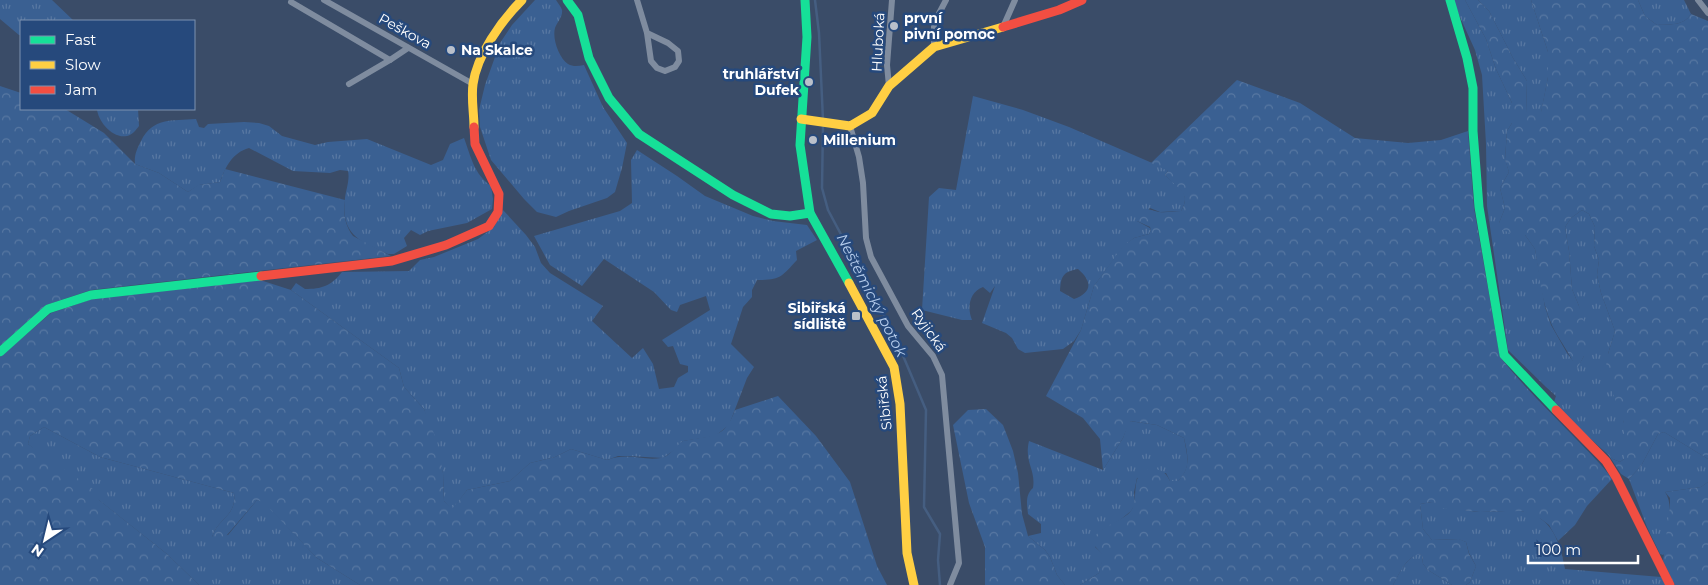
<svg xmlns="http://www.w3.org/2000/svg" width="1708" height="585" viewBox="0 0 1708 585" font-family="Montserrat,sans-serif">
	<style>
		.grass { fill: url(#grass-tufts); fill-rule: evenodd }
		.forest { fill: url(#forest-crowns) }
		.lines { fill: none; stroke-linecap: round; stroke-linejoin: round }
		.stream { stroke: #455e81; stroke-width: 2.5 }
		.street { stroke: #7f8c9f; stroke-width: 6 }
		.fast { stroke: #16e098; stroke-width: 9 }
		.slow { stroke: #ffcf43; stroke-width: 9 }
		.jam { stroke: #f24e42; stroke-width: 9 }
		.poi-dot { fill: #bac0ca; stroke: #26497c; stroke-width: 2 }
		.labels { text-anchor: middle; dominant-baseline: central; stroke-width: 5; stroke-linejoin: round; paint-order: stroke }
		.poi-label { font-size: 14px; font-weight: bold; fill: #fff; stroke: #26497c; text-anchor: start }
		.street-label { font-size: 14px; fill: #fff; stroke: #26497c }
		.water-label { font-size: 15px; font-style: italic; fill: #b6cdec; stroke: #26497c }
	</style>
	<defs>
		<pattern id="grass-tufts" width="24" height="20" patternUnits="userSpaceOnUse" patternTransform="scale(1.25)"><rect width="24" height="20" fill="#3a6092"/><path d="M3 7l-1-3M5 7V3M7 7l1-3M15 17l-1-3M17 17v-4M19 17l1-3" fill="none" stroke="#5878a2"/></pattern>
		<pattern id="forest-crowns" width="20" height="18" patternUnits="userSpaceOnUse" patternTransform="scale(1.25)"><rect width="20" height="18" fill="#3a6092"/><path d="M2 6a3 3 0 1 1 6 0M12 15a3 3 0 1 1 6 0" fill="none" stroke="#5878a2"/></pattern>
	</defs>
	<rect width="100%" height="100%" fill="#3a4c68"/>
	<!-- grass -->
	<g class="grass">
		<path d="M0,0H52L74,21H21V35H19L0,19Z"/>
		<path d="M535,0H556C558,3 561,7 562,10C563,17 557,22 555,28C552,39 559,58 568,64C573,67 579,66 584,65L603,107L627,143L622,168L615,192L607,198L569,211L556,217L537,212L524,199L491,160L480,127L479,110L485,85L500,43L512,25Z"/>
		<path d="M1453,0H1465L1486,39L1496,69L1512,103V123L1507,131L1505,159L1509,172L1500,188L1505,208L1499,223L1525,235L1535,249L1545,307L1551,325L1567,353L1576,365V370L1584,356L1579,306L1572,289L1569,251L1565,227L1571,218L1582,210L1589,214L1595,227L1594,246L1599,260L1597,275L1601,293L1615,331L1608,354L1624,423V459L1620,462L1613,459L1564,415L1558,405L1554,402L1556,396L1546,387L1508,350L1487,206L1486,144L1482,75L1475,50L1454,4Z"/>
		<path d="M1478,0H1531L1548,52V77L1541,113H1526L1527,81L1513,58L1489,11Z"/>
		<path d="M1638,0H1684L1691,14C1683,26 1671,24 1657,25L1645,16Z"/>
		<path d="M973,96L1023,110L1069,127L1166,169L1168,171L1165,175C1178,188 1192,192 1181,211L1160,212L1150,208L1137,221L1150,228L1151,230L1149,234L1134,238L1123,247L1094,286L1081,330L1074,341L1063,349L1025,353L1018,349L1012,338L1006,333L982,323L995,286L990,293L983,287C969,292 967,308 972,320H962L922,310L929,197L939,188L956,190ZM1078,269C1092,281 1093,292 1074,299L1060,291C1061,277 1062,272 1078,269Z"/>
		<path d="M97,109H138L139,126C136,130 132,135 127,136C112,139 98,121 97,109Z"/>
		<path d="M196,119L199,127L204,128L208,124L244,122L259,123L269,126L282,136L315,145L328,142L367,139L431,165L443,160L450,144L464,138C471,157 474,174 491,186L493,199L492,209L467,223L428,231L420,235L411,230L404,238L407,246L394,254H388C358,240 341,235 345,198C346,190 350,179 348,171L340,170L330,173L293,171L249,148C232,153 226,166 220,182L199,185L188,192L159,173L135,164C134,155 137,149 141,141C153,117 172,121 196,119Z"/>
		<path d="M637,150L677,176L705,196L753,216L773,221L807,225L817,240L796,251L797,260C781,277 781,280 757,280L752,290V297L743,307L731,344L754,367L747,378L729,425L715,436L683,441L673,451L663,458L628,456H618L607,460L571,449L555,457L530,463L510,481L467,490L452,510L444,501L443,473L424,409L404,387L399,368L291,290L296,283L305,289C322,289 331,286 342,272L409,271L420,260L434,257L478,239L494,227L503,210L526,235L535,247L541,263L550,273L603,306L592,321L632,358L643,348L653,364L659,389L674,387L678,378L688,372V366L680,364L673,346L668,347L662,340L710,310L706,296L680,305L677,312L671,310L654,292L604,259L582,286L550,265L534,236L620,211L632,203L631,160Z"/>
		<path d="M1129,421L1157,425L1184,438C1187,456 1192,467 1178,481H1170L1166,473L1137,478L1134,492L1135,504L1131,511L1120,520L1102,530L1095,547L1104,555L1099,573L1080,585H1065L1057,575L1050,557L1045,550L1028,536L1041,533V524L1028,514C1027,504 1025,495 1033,488C1036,469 1024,463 1029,441L1103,470L1123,438Z"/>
		<path d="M44,427L100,457L234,493C237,516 218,518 212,537L228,535L257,500L263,501L317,558L360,585H199L167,554L28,444L30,436Z"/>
		<path d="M1664,432L1708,459V482L1701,487L1665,492C1675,506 1667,536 1665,553L1663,555L1660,554L1647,527L1629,479L1641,466L1658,434Z"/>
		<path d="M1432,502C1448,506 1465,512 1482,512C1495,512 1509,510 1521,511C1552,516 1560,542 1565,569L1661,577L1666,585H1466L1470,582L1476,566L1469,553L1466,542L1458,539L1432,540L1423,529L1420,504Z"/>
		<path d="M1418,554L1422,555L1423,564L1428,570L1452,585H1393C1399,574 1406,558 1418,554Z"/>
	</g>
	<!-- forest -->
	<g class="forest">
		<path d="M1465,0H1478L1489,11L1513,58L1527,81L1526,113L1541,112L1548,77V52L1531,0H1638L1645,16L1657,25C1671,24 1683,26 1691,14L1708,21V459L1664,432L1658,434L1641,466L1629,479L1621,474L1606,451L1613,459L1620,462L1624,459V423L1605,372L1608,354L1615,331L1601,293L1597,275L1599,260L1594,246L1595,227L1589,214L1582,210L1571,218L1565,227L1569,251L1572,289L1579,306L1592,348L1584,356L1576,371C1575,360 1556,336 1551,323C1541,299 1539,274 1535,249L1525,235L1517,237L1500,228L1499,223L1505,208L1500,188L1509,172L1505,160L1507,131L1512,123V103L1496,69L1486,39Z"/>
		<path d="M1237,80L1300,103L1355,138L1408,143L1441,140L1468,131L1474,208L1500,357C1523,386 1550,412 1576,439C1589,453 1602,464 1612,479L1587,506L1575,525L1558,541L1549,525L1541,519L1522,511L1480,512L1437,508L1432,502L1420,504L1423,529L1432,540L1459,539L1466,542L1469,554L1476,566L1470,582L1466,585H1452L1428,570L1423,564L1422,555C1408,552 1399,575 1393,585H1080L1099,573L1103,555L1092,543C1096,526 1119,524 1130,512C1141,500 1127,470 1152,469C1162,469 1166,473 1170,481H1178C1191,468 1188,455 1184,438L1157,425L1130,421L1123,438L1103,470L1100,439L1083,418L1046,396L1081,330L1094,286L1123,246L1134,238L1149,234L1151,230L1150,227L1137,221L1135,212C1143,206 1150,210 1159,212C1166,213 1174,211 1181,211C1192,193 1177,188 1165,175L1168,171L1151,163Z"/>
		<path d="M0,86L21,93V109H65L104,133L135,164L159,173L188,192L198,185L220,182L225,169L345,200C343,214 345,225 353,236L391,256L91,290L46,305L0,346Z"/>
		<path d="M260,280L291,290L399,368L404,387L424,409L437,441L443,473L444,501L452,509L467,490L510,481L530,463L555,457L571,449L607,460C629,452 641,461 661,458C671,456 675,446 683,441C686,440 691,440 694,439C719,435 726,434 735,410L778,396L816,436L850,482L877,566L887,585H360L317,558L263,502L257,500L221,542L215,541L212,537C218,518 237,516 234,493L100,457L44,427L30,436L28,444L96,491L99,500L167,554L199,585H0V357L51,313L92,299Z"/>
		<path d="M986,409L1003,425L1013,451L1018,473L1022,514L1028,536L1045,550L1050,557L1057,575L1065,585H985V547L969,503L953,425L968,410Z"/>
		<path d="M1708,482V585H1675L1663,561L1670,506V498L1665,492L1701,487Z"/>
	</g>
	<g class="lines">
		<!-- stream -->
		<g class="stream">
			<path d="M815,0L819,33L823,120"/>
			<path d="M823,125L822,188L828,210L893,332L926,410L924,507L940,534L938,560L940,585"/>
		</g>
		<!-- street -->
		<g class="street">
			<path d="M324,0L473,84"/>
			<path d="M637,0L647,33L651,61L657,68L665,71L675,67L679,61L678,51L668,43L647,33"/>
			<path d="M1698,0L1708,13"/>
			<path d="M291,2L390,60L408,48"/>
			<path d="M1003,27L1015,0"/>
			<path d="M934,47V23L946,0"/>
			<path d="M349,84L390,60"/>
			<path d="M889,86L887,65L892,0"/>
			<path d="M850,126L859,157L863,183L866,238L871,257L908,326L933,356L942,375L959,563L950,585"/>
		</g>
		<!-- fast -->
		<g class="fast">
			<path d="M567,0L578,15L589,58L609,98L639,134L733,195L771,214L790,216L810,213"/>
			<path d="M805,0L807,37L800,145L810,213L849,283"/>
			<path d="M1450,0L1467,58L1473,88V131L1479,207L1504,355L1556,410"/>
			<path d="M0,352L48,309L91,295L261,276"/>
		</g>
		<!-- slow -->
		<g class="slow">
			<path d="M801,119L850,126L872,113L889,86L934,47L1003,27"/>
			<path d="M474,127C474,114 471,98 473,84C477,55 501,21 522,0"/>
			<path d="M849,283L894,367L900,404L907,553L914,585"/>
		</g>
		<!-- jam -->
		<g class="jam">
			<path d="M1003,27L1059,10L1082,0"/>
			<path d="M261,276L392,261L446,245L489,226L498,212L499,194L475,144L474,127"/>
			<path d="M1556,410L1606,461L1616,477L1670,585"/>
		</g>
	</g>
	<!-- markers -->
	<g class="poi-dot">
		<circle cx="894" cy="26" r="5"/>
		<circle cx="451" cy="50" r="5"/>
		<circle cx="809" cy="82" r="5"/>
		<circle cx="813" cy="140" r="5"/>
		<rect x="851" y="311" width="10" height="10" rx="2.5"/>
	</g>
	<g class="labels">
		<!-- poi labels -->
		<g class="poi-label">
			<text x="904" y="18">první<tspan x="904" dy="16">pivní pomoc</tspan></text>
			<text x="461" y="50">Na Skalce</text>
			<text x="799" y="74" text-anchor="end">truhlářství<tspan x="799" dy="16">Dufek</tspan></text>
			<text x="823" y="140">Millenium</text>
			<text x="846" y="308" text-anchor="end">Sibiřská<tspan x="846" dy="16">sídliště</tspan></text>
		</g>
		<!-- street labels -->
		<g class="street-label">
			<text transform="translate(405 31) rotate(29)">Peškova</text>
			<text transform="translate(878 42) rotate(-87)">Hluboká</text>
			<text transform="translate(929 330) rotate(55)">Ryjická</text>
			<text transform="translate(884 403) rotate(-96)">Sibiřská</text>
		</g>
		<!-- water labels -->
		<g class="water-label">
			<text transform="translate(872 295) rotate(63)">Neštěmický potok</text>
		</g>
	</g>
	<!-- legend -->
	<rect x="20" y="20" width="175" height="90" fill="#26497c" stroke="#7d92b0"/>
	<rect x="30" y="36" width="25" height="8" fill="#16e098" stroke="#7d92b0"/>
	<text x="65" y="45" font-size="15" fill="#ffffff">Fast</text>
	<rect x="30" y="61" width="25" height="8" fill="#ffcf43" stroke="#7d92b0"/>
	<text x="65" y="70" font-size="15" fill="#ffffff">Slow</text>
	<rect x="30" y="86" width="25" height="8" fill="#f24e42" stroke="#7d92b0"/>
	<text x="65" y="95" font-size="15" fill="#ffffff">Jam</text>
	<!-- north arrow -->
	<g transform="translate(45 540) rotate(215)" stroke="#26497c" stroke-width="4" paint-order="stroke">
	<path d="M0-4L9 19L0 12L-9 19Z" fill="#ffffff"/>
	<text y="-8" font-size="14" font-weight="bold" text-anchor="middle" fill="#ffffff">N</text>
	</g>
	<!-- scale -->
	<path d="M1528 555v8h110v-8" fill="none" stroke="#ffffff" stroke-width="2.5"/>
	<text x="1536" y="555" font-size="15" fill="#ffffff" stroke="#26497c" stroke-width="4" paint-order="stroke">100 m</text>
</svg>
